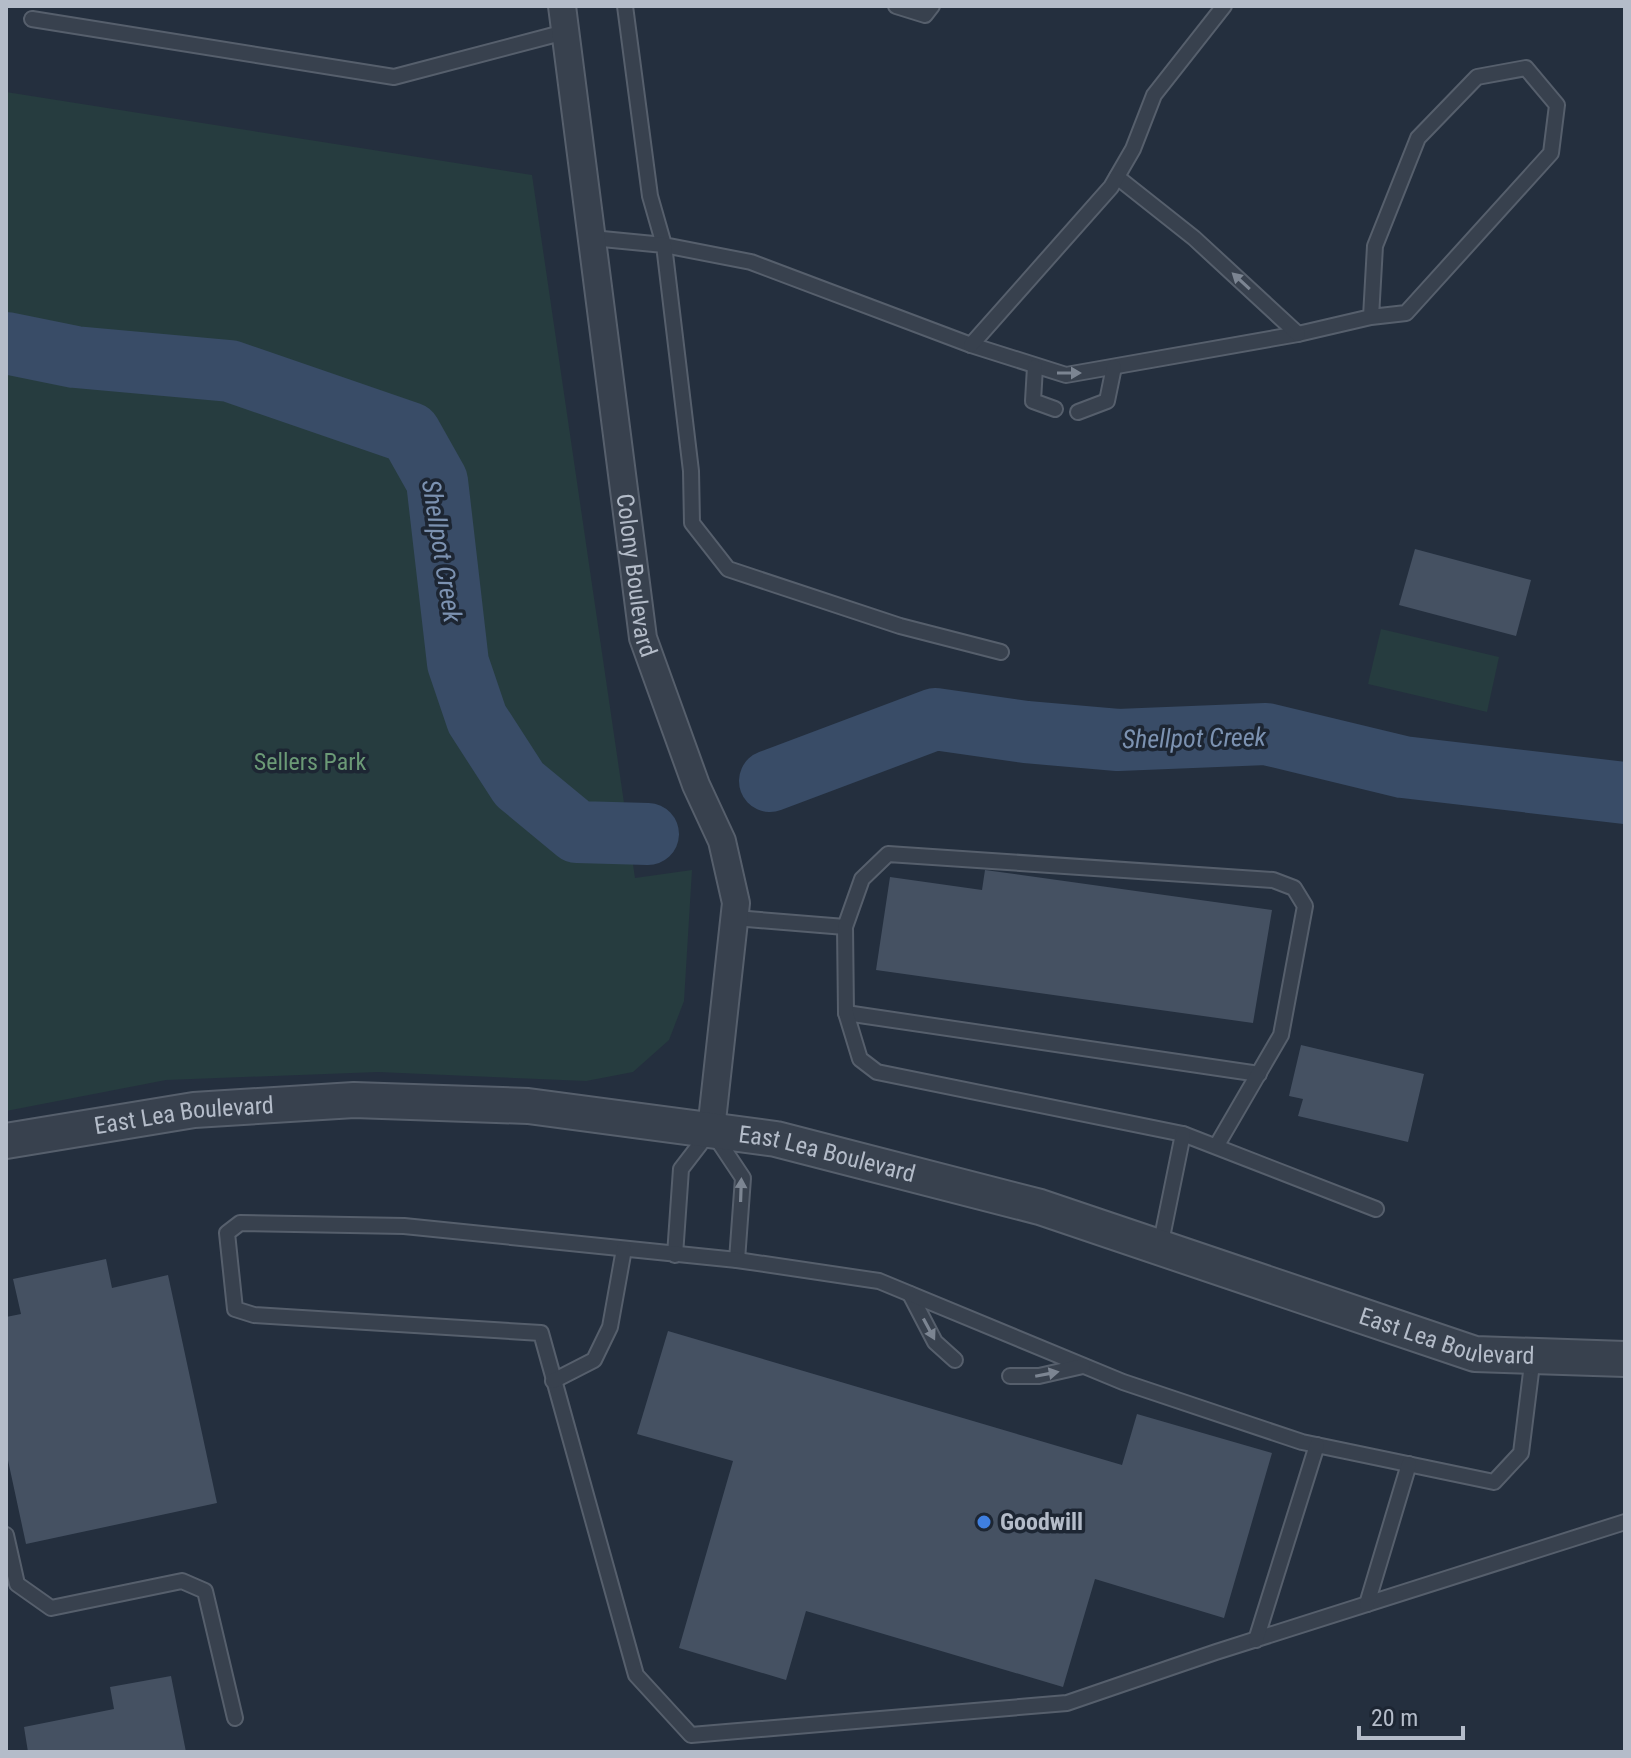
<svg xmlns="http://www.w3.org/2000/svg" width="1631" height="1758" viewBox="0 0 1631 1758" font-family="'Roboto Condensed',sans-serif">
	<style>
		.green { fill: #263c3f }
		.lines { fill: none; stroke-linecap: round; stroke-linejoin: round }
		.river { stroke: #394c67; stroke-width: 62 }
		.building { fill: #455162 }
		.service-casing { stroke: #565f6c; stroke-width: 18 }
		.minor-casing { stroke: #565f6c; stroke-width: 30 }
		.tertiary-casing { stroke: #565f6c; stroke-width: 38 }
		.service { stroke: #38414e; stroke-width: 14 }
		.minor { stroke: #38414e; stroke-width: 26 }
		.tertiary { stroke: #38414e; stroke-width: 34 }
		.oneway { fill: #7c8592 }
		.shop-dot { fill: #3f7fe0; stroke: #1d2633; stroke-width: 3 }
		.labels { text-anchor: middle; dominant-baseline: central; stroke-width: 7; stroke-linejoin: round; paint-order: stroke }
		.street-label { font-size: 24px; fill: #b4bcc9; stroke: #1d2633 }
		.park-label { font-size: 24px; fill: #6b9a76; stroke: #1d2633 }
		.poi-label { font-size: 24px; font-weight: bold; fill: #b4bcc9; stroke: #1d2633; text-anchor: start }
		.water-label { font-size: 26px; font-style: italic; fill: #7c92b1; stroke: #1d2633 }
	</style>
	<rect width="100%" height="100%" fill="#242f3e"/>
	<!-- green -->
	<g class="green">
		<path d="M6,92L532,175L635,878L692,870L684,1001L669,1040L633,1072L586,1081L378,1072L166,1080L6,1111Z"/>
		<path d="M1381,629L1499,657L1487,712L1368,684Z"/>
	</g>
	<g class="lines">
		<!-- river -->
		<g class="river">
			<path d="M6,343L75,357L230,371L410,433L437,481L458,663L477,719L519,784L577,832L648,834"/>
			<path d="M770,781L935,719L1026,732L1118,740L1266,734L1403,767L1625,793"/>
		</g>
	</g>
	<!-- building -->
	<g class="building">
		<path d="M1415,549L1531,580L1516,636L1399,605Z"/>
		<path d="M985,870L1272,910L1253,1023L876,970L890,877L982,890Z"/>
		<path d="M1301,1045L1424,1074L1408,1142L1298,1116L1303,1099L1289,1096Z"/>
		<path d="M106,1259L112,1288L168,1275L217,1503L26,1544L6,1451V1317L21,1314L13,1279Z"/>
		<path d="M668,1331L1122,1465L1137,1414L1272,1453L1224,1618L1095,1579L1063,1687L806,1611L786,1680L679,1648L733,1461L637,1434Z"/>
		<path d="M171,1676L186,1752H28L24,1727L114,1709L110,1687Z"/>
	</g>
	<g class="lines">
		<defs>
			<g id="service">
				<path d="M625,6L650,196L664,245L751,262L971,345L1066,375L1298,334L1371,317L1375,246L1418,138L1477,77L1526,68L1557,105L1551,153L1406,313L1371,317"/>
				<path d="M896,6L925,15L932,6"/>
				<path d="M32,19L394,77L565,32"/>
				<path d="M1117,177L1194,238L1298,334"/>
				<path d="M592,238L664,245L691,471L692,523L728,569L900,626L1001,652"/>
				<path d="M971,345L1111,187L1133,149L1154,95L1224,6"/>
				<path d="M1035,367L1033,401L1055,409"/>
				<path d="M1078,412L1107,401L1114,367"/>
				<path d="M735,918L845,927"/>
				<path d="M846,1013L1259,1074"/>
				<path d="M1217,1145L1281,1035L1305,906L1294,888L1273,880L888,854L862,879L845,927L846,1013L860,1059L877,1072L1183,1134L1376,1209"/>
				<path d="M1160,1247L1183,1134"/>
				<path d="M675,1255L681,1169L711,1130L743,1178L737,1260"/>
				<path d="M910,1294L935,1342L955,1360"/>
				<path d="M1533,1356L1521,1453L1494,1482L1302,1442L1123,1382L879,1281L737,1260L404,1226L240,1223L227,1233L235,1309L254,1315L541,1333L636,1675L691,1735L1067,1703L1216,1652L1625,1522"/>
				<path d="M1010,1376H1039L1083,1366"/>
				<path d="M553,1381L594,1360L610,1327L624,1249"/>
				<path d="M6,1535L17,1584L51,1608L182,1581L205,1591L235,1718"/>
				<path d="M1367,1604L1409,1464"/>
				<path d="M1256,1640L1317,1445"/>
			</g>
			<g id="minor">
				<path id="s1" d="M562,6L643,638L696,785L722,841L736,903L711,1130"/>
			</g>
			<g id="tertiary">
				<path id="s2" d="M6,1141L194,1110L354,1100L528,1106L776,1139L1040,1207L1475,1354L1625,1359"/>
			</g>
		</defs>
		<!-- service casing -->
		<use href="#service" class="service-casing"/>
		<!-- minor casing -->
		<use href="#minor" class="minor-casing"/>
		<!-- tertiary casing -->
		<use href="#tertiary" class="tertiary-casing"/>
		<!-- service -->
		<use href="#service" class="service"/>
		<!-- minor -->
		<use href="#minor" class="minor"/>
		<!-- tertiary -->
		<use href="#tertiary" class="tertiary"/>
	</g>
	<!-- one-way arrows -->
	<defs><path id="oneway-solid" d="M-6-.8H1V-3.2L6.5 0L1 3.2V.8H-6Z" transform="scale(2)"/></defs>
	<g class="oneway">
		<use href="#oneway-solid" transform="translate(1241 281) rotate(-137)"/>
		<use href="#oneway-solid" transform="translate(1069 373)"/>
		<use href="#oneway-solid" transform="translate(741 1190) rotate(-88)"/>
		<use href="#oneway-solid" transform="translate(929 1329) rotate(62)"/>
		<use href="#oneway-solid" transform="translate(1047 1374) rotate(-11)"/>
	</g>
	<!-- markers -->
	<circle class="shop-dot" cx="984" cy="1522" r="8"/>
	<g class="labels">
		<!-- street labels -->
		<g class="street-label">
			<text stroke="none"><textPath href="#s1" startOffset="574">Colony Boulevard</textPath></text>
			<text stroke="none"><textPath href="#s2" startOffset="180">East Lea Boulevard</textPath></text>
			<text stroke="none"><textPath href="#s2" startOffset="828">East Lea Boulevard</textPath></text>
			<text stroke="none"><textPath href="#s2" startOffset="1476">East Lea Boulevard</textPath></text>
		</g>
		<!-- park labels -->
		<g class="park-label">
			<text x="310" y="762">Sellers Park</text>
		</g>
		<!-- poi labels -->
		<g class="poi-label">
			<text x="1000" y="1522">Goodwill</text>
		</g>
		<!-- water labels -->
		<g class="water-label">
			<text transform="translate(442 551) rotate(81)">Shellpot Creek</text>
			<text transform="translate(1194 738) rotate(-1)">Shellpot Creek</text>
		</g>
	</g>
	<!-- border -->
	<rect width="1631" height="1758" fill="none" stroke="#b4bcc9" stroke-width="16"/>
	<!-- scale -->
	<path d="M1359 1726v12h104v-12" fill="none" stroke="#b4bcc9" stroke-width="4"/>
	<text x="1371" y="1726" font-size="24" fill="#b4bcc9" stroke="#1d2633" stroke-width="6" paint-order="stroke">20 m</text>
</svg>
